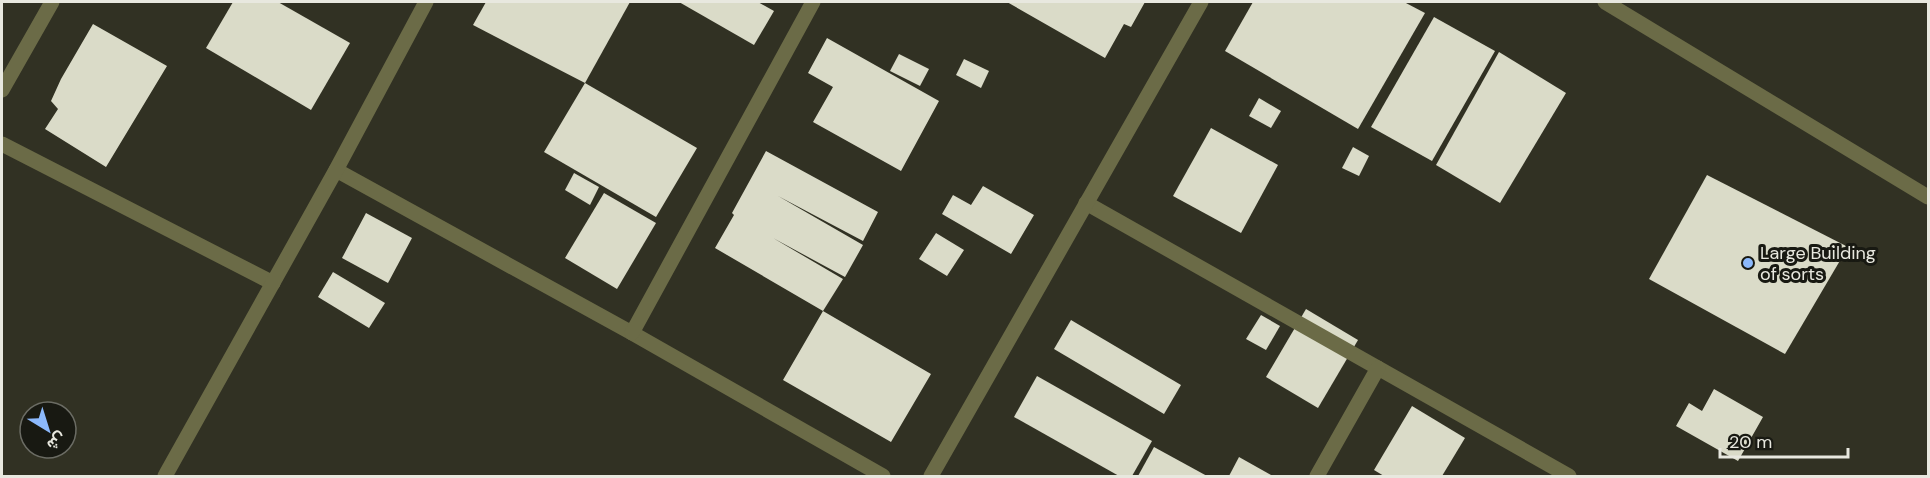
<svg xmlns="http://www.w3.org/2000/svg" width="1930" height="478" viewBox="0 0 1930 478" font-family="'DM Sans',Vazirmatn,sans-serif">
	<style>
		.building { fill: #dadbc8 }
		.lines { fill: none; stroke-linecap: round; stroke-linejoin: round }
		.street { stroke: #6b6b47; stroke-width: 15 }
		.poi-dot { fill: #8cb9fc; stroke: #181912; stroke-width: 2 }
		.labels { text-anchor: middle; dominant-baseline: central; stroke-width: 6; stroke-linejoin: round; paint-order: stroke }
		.poi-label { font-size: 18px; fill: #e8e8df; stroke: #181912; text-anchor: start }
	</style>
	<rect width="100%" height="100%" fill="#313123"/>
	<!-- building -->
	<g class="building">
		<path d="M233,2H278L350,43L311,110L206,48Z"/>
		<path d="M486,2H630L585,83L473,25Z"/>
		<path d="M679,2H758L774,11L754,45Z"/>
		<path d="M1007,2H1145L1131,27L1124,24L1105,58Z"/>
		<path d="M1253,2H1404L1425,13L1358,129L1225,51Z"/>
		<path d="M1434,17L1495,51L1432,161L1371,127Z"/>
		<path d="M93,24L167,66L106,167L45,129L58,109L51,101L61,79Z"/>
		<path d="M827,38L939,101L901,171L813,122L833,87L808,73Z"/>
		<path d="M1499,52L1566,93L1500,203L1436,165Z"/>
		<path d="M899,54L929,69L920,86L890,71Z"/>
		<path d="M964,59L989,71L981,88L956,75Z"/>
		<path d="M585,83L697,148L656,217L544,152Z"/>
		<path d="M1259,98L1281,111L1271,128L1249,116Z"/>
		<path d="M1211,128L1278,165L1241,233L1173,196Z"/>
		<path d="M1353,147L1369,156L1359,176L1342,168Z"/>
		<path d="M766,151L878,212L863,241L778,196L863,245L845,277L773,238L843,279L823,311L931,374L891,442L783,380L823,311L715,248L734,215L732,213Z"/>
		<path d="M574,173L599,187L590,205L565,190Z"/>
		<path d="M1707,175L1848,247L1785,354L1649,279Z"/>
		<path d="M983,186L1034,215L1011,254L942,214L953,195L971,205Z"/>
		<path d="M604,193L656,223L617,289L565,258Z"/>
		<path d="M366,213L412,238L388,283L342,258Z"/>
		<path d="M936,233L964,250L947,276L919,259Z"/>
		<path d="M333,272L385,303L369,328L318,297Z"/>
		<path d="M1306,309L1358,340L1318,408L1266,377Z"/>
		<path d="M1261,315L1280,326L1266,350L1246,339Z"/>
		<path d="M1071,320L1181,385L1164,414L1054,349Z"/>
		<path d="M1037,376L1152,441L1132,476H1119L1014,417Z"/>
		<path d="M1714,389L1763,417L1738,461L1676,426L1689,403L1702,411Z"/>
		<path d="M1412,406L1465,438L1442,476H1384L1374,470Z"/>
		<path d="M1154,447L1207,476H1138Z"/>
		<path d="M1239,457L1271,475L1270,476H1229Z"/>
	</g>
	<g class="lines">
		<!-- street -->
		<g class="street">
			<path d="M1605,2L1928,197"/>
			<path d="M2,90L52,2"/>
			<path d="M2,144L273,283"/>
			<path d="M336,170L632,333L883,476"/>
			<path d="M1086,203L1569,476"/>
			<path d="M632,333L813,2"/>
			<path d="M165,476L336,170L426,2"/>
			<path d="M931,476L1201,2"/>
			<path d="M1317,476L1378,368"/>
		</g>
	</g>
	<!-- markers -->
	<circle class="poi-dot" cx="1748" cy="263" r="6"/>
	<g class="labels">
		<!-- poi labels -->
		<g class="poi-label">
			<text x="1760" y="253">Large Building<tspan x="1760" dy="21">of sorts</tspan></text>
		</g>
	</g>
	<!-- border -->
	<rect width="1930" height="478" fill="none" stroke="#e8e8df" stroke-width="6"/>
	<!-- north arrow -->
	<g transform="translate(48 430) rotate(142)"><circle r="28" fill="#181912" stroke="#6b6c64" stroke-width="1.5"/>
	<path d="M0-4.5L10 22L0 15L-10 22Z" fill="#8cb9fc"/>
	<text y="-9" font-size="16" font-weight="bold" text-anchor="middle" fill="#e8e8df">ش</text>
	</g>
	<!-- scale -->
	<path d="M1720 448v9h128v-9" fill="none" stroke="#e8e8df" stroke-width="3"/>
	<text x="1729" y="448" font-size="18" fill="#e8e8df" stroke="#181912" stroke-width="4.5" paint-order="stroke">20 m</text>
</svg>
